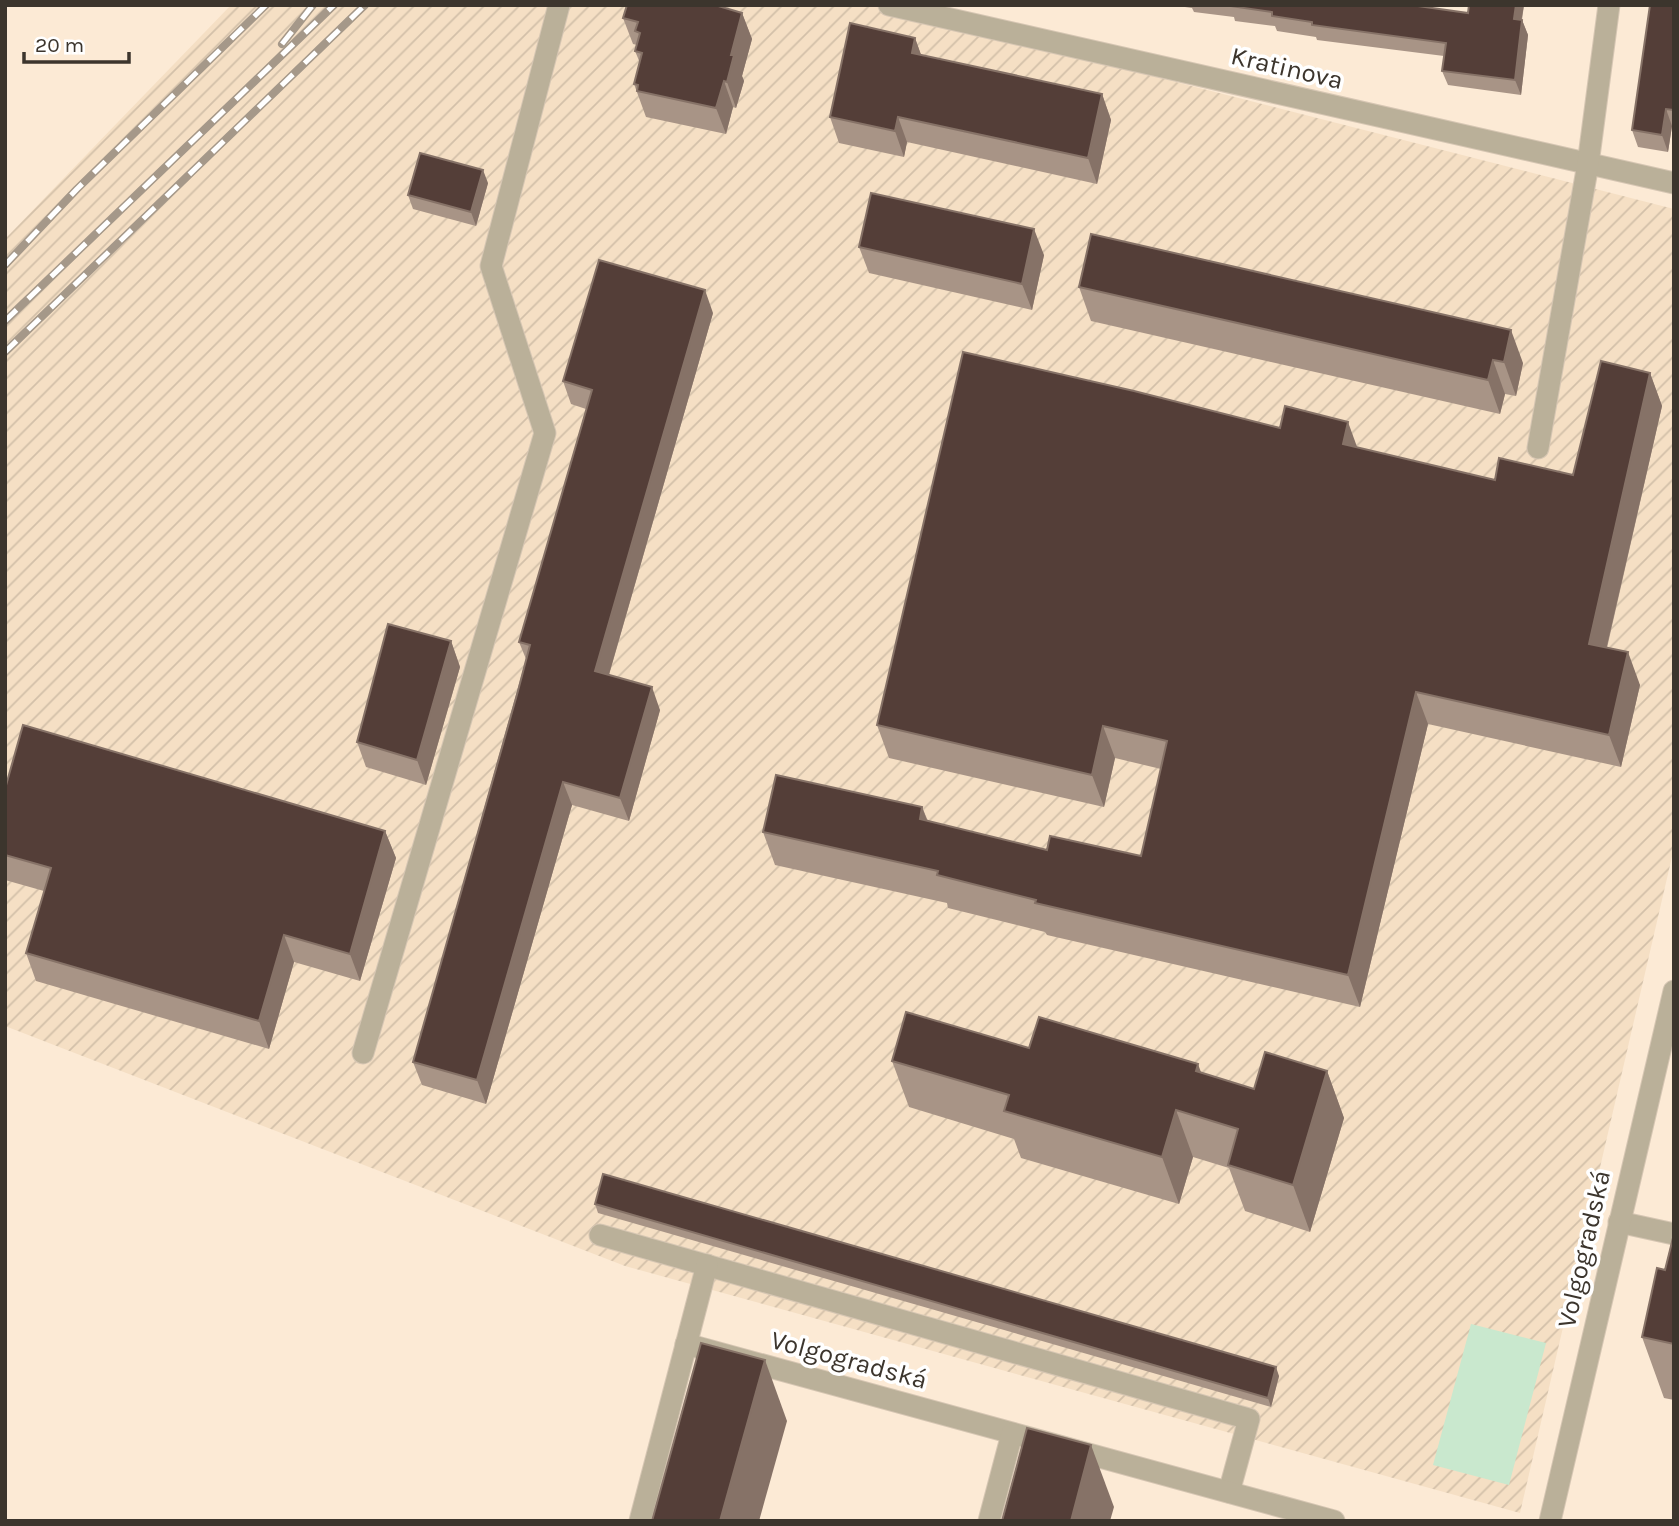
<svg xmlns="http://www.w3.org/2000/svg" width="1679" height="1526" viewBox="0 0 1679 1526" font-family="Karla,sans-serif">
	<style>
		.industrial { fill: url(#industrial-furrows) }
		.park { fill: #c9e8ce }
		.lines { fill: none; stroke-linecap: round; stroke-linejoin: round }
		.minor-casing { stroke: #d6c6b3; stroke-width: 23 }
		.minor { stroke: #bab099; stroke-width: 21 }
		.rail-casing { stroke: #a59889; stroke-width: 8 }
		.rail { stroke: #fff; stroke-width: 5; stroke-dasharray: 16; stroke-linecap: butt }
		.wall { fill: #a89486 }
		.shaded-wall { fill: #867267 }
		.building { fill: #543e38; stroke: #867267; stroke-width: 2 }
		.labels { text-anchor: middle; dominant-baseline: central; stroke-width: 7; stroke-linejoin: round; paint-order: stroke }
		.street-label { font-size: 26px; fill: #3c352d; stroke: #fff }
	</style>
	<defs>
		<pattern id="industrial-furrows" width="10" height="10" patternUnits="userSpaceOnUse" patternTransform="scale(1.75)"><rect width="10" height="10" fill="#f5dfc4"/><path d="M-1 1l2-2M0 10L10 0M9 11l2-2" fill="none" stroke="#d3c0a9"/></pattern>
	</defs>
	<rect width="100%" height="100%" fill="#fcead5"/>
	<!-- industrial -->
	<path class="industrial" d="M231,5H874L1674,209V848L1520,1513L625,1266L5,1026V239Z"/>
	<!-- park -->
	<path class="park" d="M1471,1324L1546,1343L1509,1485L1433,1465Z"/>
	<g class="lines">
		<defs>
			<g id="minor">
				<path d="M889,5L1674,183"/>
				<path d="M1538,448L1588,164L1609,5"/>
				<path d="M363,1053L545,433L491,266L559,5"/>
				<path d="M1619,1222L1674,1234"/>
				<path d="M600,1235L1249,1419L1229,1492"/>
				<path d="M686,1344L1334,1521"/>
				<path d="M640,1521L707,1265"/>
				<path d="M989,1521L1012,1434"/>
				<path d="M1550,1521L1674,991"/>
			</g>
		</defs>
		<!-- minor casing -->
		<use href="#minor" class="minor-casing"/>
		<!-- minor -->
		<use href="#minor" class="minor"/>
		<defs>
			<g id="rail">
				<path d="M282,44L313,5"/>
				<path d="M5,265L77,189L266,5"/>
				<path d="M5,321L334,5"/>
				<path d="M5,352L365,5"/>
			</g>
		</defs>
		<!-- rail casing -->
		<use href="#rail" class="rail-casing"/>
		<!-- rail -->
		<use href="#rail" class="rail"/>
	</g>
	<!-- wall -->
	<g class="wall">
		<path d="M1171,5H1411L1468,13L1469,5H1524L1522,20L1528,35L1521,95L1448,85L1442,71L1444,56L1317,40L1316,37L1277,31L1275,26L1235,21L1234,17L1194,12L1192,8Z"/>
		<path d="M1674,5V126H1672L1668,152L1638,147L1632,130Z"/>
		<path d="M742,13L752,39L742,76L744,81L736,108L733,107L726,134L646,117L634,84L640,63L635,51L637,45L633,44L623,18Z"/>
		<path d="M915,38L921,55L1102,94L1111,120L1097,184L907,142L904,157L839,143L830,117Z"/>
		<path d="M488,183L476,226L413,209L408,195Z"/>
		<path d="M859,247L1044,255L1032,310L869,273Z"/>
		<path d="M1079,287L1523,363L1516,396L1505,394L1500,414L1091,321Z"/>
		<path d="M713,313L609,675L660,710L629,821L572,805L486,1104L422,1085L413,1062L526,659L519,642L586,409L571,404L563,381Z"/>
		<path d="M1650,373L1662,406L1607,648L1640,685L1621,767L1428,724L1360,1007L1047,935L1045,932L948,908L947,903L775,865L763,832L922,807L928,821L1047,850L1141,856L1161,769L1115,758L1104,807L889,758L877,725L1357,448L1495,480L1573,475Z"/>
		<path d="M451,641L460,667L426,785L366,767L357,742Z"/>
		<path d="M5,789L385,831L396,858L360,981L294,962L269,1049L36,981L26,953L44,891L5,880Z"/>
		<path d="M1029,1048L1201,1073L1254,1089L1327,1071L1344,1118L1310,1232L1245,1211L1229,1168L1193,1157L1179,1204L1021,1158L1014,1139L909,1107L892,1061Z"/>
		<path d="M595,1204L1279,1376L1271,1407L598,1213Z"/>
		<path d="M1673,1234L1674,1400L1664,1398L1642,1337L1665,1270Z"/>
	</g>
	<!-- shaded-wall -->
	<g class="shaded-wall">
		<path d="M1516,5H1524L1519,34L1514,19Z"/>
		<path d="M742,13L752,39L742,76L744,81L736,108L727,82L731,55Z"/>
		<path d="M1522,20L1528,35L1521,95L1515,80Z"/>
		<path d="M915,38L924,63L912,53Z"/>
		<path d="M724,81L733,107L726,134L716,108Z"/>
		<path d="M1102,94L1111,120L1097,184L1088,158Z"/>
		<path d="M1666,109L1672,126L1668,152L1662,135Z"/>
		<path d="M898,117L907,142L904,157L895,131Z"/>
		<path d="M483,170L488,183L476,226L471,212Z"/>
		<path d="M1034,229L1044,255L1032,310L1022,284Z"/>
		<path d="M705,290L713,313L603,695L595,671Z"/>
		<path d="M1511,330L1523,363L1516,396L1504,362Z"/>
		<path d="M1493,360L1505,394L1500,414L1488,380Z"/>
		<path d="M1650,373L1662,406L1600,676L1589,644Z"/>
		<path d="M1348,422L1360,455L1343,444Z"/>
		<path d="M451,641L460,667L426,785L417,760Z"/>
		<path d="M1628,652L1640,685L1621,767L1609,735Z"/>
		<path d="M652,687L660,710L629,821L620,798Z"/>
		<path d="M1416,692L1428,724L1360,1007L1348,975Z"/>
		<path d="M1103,726L1115,758L1104,807L1092,775Z"/>
		<path d="M563,782L572,805L486,1104L477,1080Z"/>
		<path d="M922,807L934,839L920,819Z"/>
		<path d="M385,831L396,858L360,981L350,954Z"/>
		<path d="M284,935L294,962L269,1049L259,1021Z"/>
		<path d="M1198,1064L1215,1111L1196,1071Z"/>
		<path d="M1327,1071L1344,1118L1310,1232L1293,1185Z"/>
		<path d="M1176,1110L1193,1157L1179,1204L1162,1157Z"/>
		<path d="M765,1360L787,1421L759,1521H720Z"/>
		<path d="M1276,1367L1279,1376L1271,1407L1268,1398Z"/>
		<path d="M1091,1445L1114,1507L1110,1521H1071Z"/>
	</g>
	<!-- building -->
	<g class="building">
		<path d="M627,5H715L742,13L731,55H734L727,82L724,81L716,108L637,91L638,85L634,84L642,53L635,51L640,33L635,31L638,22L623,18Z"/>
		<path d="M1230,5H1411L1468,13L1469,5H1516L1514,19L1522,20L1515,80L1442,71L1446,43L1312,25V22L1272,16V12L1230,6Z"/>
		<path d="M1650,5H1674V110L1666,109L1662,135L1632,130Z"/>
		<path d="M850,23L915,38L912,53L1102,94L1088,158L898,117L895,131L830,117Z"/>
		<path d="M420,153L483,170L471,212L408,195Z"/>
		<path d="M871,193L1034,229L1022,284L859,247Z"/>
		<path d="M1091,234L1511,330L1504,362L1493,360L1488,380L1079,287Z"/>
		<path d="M599,260L705,290L595,671L652,687L620,798L563,782L477,1080L413,1062L518,691L530,645L519,642L592,390L563,381Z"/>
		<path d="M963,352L1134,391L1280,428L1285,406L1348,422L1343,444L1495,480L1499,458L1573,475L1601,361L1650,373L1589,644L1628,652L1609,735L1416,692L1348,975L1035,903L1036,900L937,875L938,871L763,832L776,775L922,807L920,819L1047,850L1050,836L1141,856L1167,741L1103,726L1092,775L877,725Z"/>
		<path d="M388,624L451,641L417,760L357,742Z"/>
		<path d="M23,725L385,831L350,954L284,935L259,1021L26,953L51,868L5,855V789Z"/>
		<path d="M906,1012L1029,1048L1039,1017L1198,1064L1196,1071L1254,1089L1265,1052L1327,1071L1293,1185L1228,1165L1238,1129L1176,1110L1162,1157L1004,1111L1009,1095L892,1061Z"/>
		<path d="M603,1174L1276,1367L1268,1398L595,1204Z"/>
		<path d="M1674,1234V1344L1642,1337L1657,1268L1665,1270Z"/>
		<path d="M701,1343L765,1360L720,1521H652Z"/>
		<path d="M1027,1428L1091,1445L1071,1521H1002Z"/>
	</g>
	<g class="labels">
		<!-- street labels -->
		<g class="street-label">
			<text transform="translate(1287 68) rotate(13)">Kratinova</text>
			<text transform="translate(1584 1249) rotate(-77)">Volgogradská</text>
			<text transform="translate(849 1360) rotate(15)">Volgogradská</text>
		</g>
	</g>
	<!-- border -->
	<rect width="1679" height="1526" fill="none" stroke="#3c352d" stroke-width="14"/>
	<!-- scale -->
	<path d="M24 52v10h105v-10" fill="none" stroke="#3c352d" stroke-width="3.5"/>
	<text x="35" y="52" font-size="21" fill="#3c352d" stroke="#ffffff" stroke-width="5" paint-order="stroke">20 m</text>
</svg>
